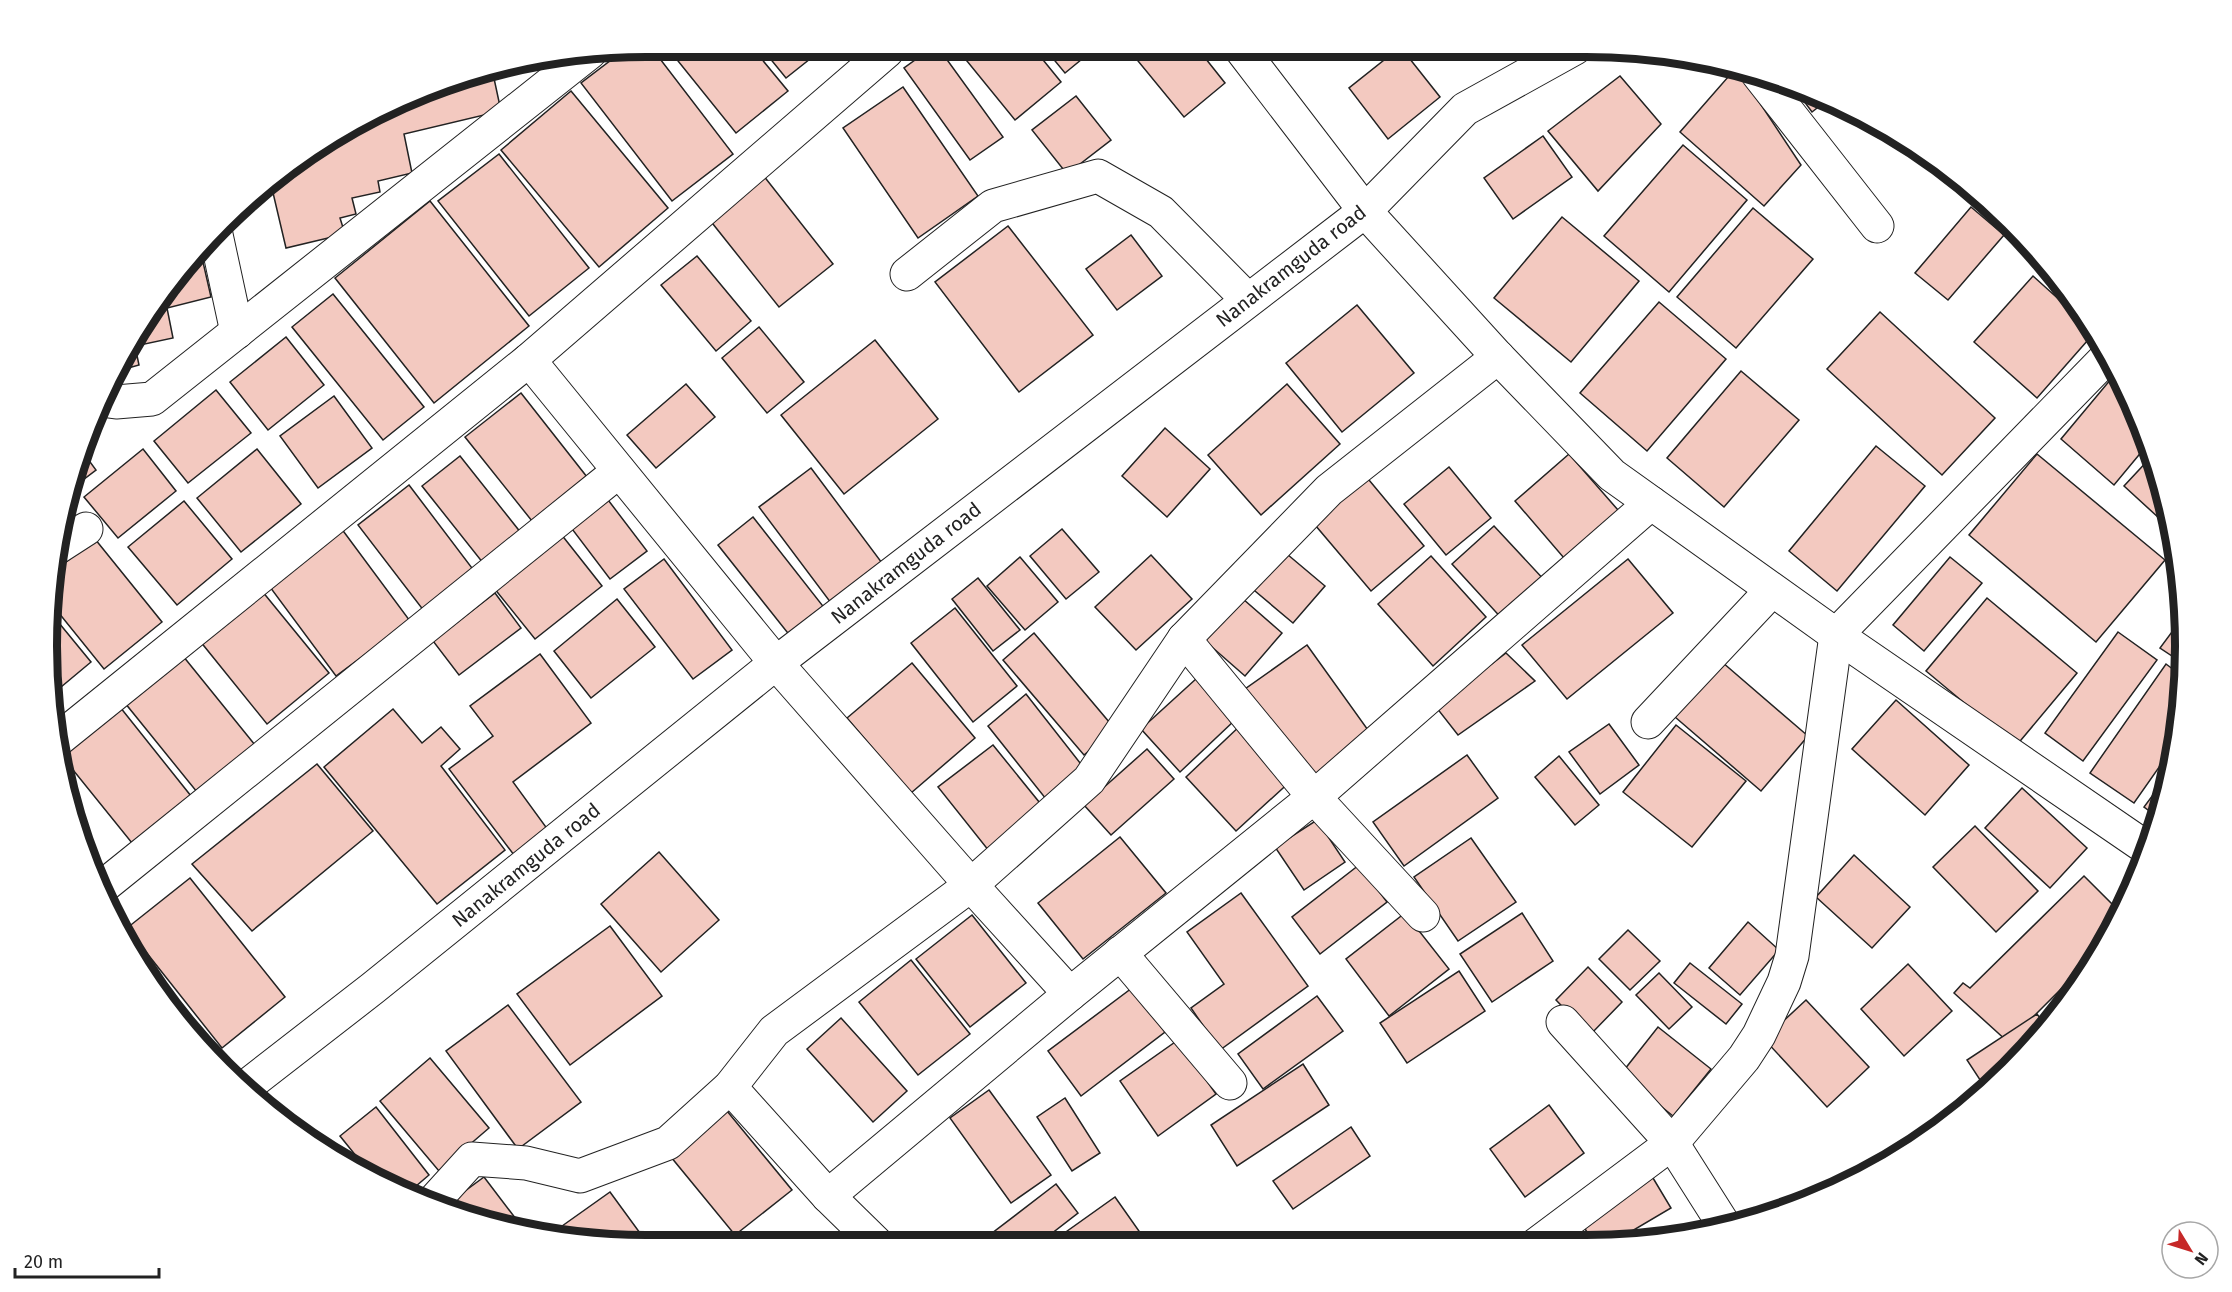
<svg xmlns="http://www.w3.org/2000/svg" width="2232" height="1292" viewBox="0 0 2232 1292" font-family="'Fira Sans',sans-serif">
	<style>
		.building { fill: #f3c9c0; stroke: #222; stroke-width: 1.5 }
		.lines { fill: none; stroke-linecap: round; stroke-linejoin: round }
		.minor-casing { stroke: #222; stroke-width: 35 }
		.tertiary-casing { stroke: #222; stroke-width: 35 }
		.secondary-casing { stroke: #222; stroke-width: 35 }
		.minor { stroke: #fff; stroke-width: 33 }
		.tertiary { stroke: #fff; stroke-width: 33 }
		.secondary { stroke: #fff; stroke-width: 33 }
		.labels { text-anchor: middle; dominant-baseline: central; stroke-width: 4.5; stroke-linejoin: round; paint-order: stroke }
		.street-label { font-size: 20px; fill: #222; stroke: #fff }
		.rim { fill: none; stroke: #222; stroke-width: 8 }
	</style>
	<rect width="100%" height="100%" fill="#fff"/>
	<!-- building -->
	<g class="building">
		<path d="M1198,49L1225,83L1184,117L1129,50Z"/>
		<path d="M1398,49H1402L1440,97L1388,139L1349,88Z"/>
		<path d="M929,50H940L1003,137L970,160L904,68Z"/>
		<path d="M958,50H1035L1061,82L1015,120Z"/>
		<path d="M1046,50H1093L1065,73Z"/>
		<path d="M623,51H654L733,154L672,201L581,83Z"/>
		<path d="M670,51H755L788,91L736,133Z"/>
		<path d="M764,51H820L786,78Z"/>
		<path d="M492,69L501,111L404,134L412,173L378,181L380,192L352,198L356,214L340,218L345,234L286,248L270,180L281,170L381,108L454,78Z"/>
		<path d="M1735,69L1738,70L1801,165L1764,206L1680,132Z"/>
		<path d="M1620,76L1661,124L1598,191L1548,131Z"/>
		<path d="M1792,85L1826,101L1812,112Z"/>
		<path d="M903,87L978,196L918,238L843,128Z"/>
		<path d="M571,91L668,208L599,267L501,150Z"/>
		<path d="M1076,96L1111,140L1067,174L1032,130Z"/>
		<path d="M1851,114L1870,123L1864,129Z"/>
		<path d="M1543,136L1572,177L1513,219L1484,178Z"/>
		<path d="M1683,145L1747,200L1669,292L1604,236Z"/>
		<path d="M499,154L589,268L529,316L438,201Z"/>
		<path d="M763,175L833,264L779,307L709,219Z"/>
		<path d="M430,201L529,326L434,403L335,278Z"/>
		<path d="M1987,203L2010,222L2052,273L1984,207Z"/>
		<path d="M1971,207L2004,235L1948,300L1915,273Z"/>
		<path d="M1753,208L1813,259L1736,348L1677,297Z"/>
		<path d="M1562,217L1639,281L1571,362L1494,298Z"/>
		<path d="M1008,226L1093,335L1019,392L935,282Z"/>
		<path d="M1131,235L1162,276L1117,310L1086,269Z"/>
		<path d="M200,249L211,297L167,308L173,338L135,346L139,365L114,372L148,313Z"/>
		<path d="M697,256L751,321L716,351L661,285Z"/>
		<path d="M2033,276L2095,332L2037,398L1974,342Z"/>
		<path d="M333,294L424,407L383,440L292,327Z"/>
		<path d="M1659,302L1726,359L1647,451L1580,393Z"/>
		<path d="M1357,305L1414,373L1342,432L1286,363Z"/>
		<path d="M1880,312L1995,418L1942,475L1827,369Z"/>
		<path d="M759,327L804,382L767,413L722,358Z"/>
		<path d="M286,337L324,385L268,430L230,382Z"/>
		<path d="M875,340L938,419L844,494L781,415Z"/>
		<path d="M1741,371L1799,420L1724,507L1667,458Z"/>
		<path d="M2116,373L2140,416L2148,444L2114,485L2061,439Z"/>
		<path d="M686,384L715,417L656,468L627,435Z"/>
		<path d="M1287,384L1340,444L1261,515L1208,455Z"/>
		<path d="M216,390L251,433L188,483L154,441Z"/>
		<path d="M521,393L587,477L532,521L465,437Z"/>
		<path d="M334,396L372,448L318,488L280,436Z"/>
		<path d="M1165,428L1210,469L1167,517L1122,476Z"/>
		<path d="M1876,446L1925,486L1837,591L1789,551Z"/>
		<path d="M143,449L176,491L118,538L84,497Z"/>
		<path d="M257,449L301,504L241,552L197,498Z"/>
		<path d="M82,451L96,470L67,492V491Z"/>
		<path d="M1569,454L1625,518L1570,565L1515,501Z"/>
		<path d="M2037,454L2165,560L2096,642L1969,535Z"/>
		<path d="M460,456L525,538L487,568L422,486Z"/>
		<path d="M2152,456L2174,528L2172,530L2124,486Z"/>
		<path d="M1449,467L1491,518L1446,555L1404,504Z"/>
		<path d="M811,468L888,571L837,611L759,507Z"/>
		<path d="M1364,474L1424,546L1371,591L1310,519Z"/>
		<path d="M409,485L475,572L424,611L358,525Z"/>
		<path d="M602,492L647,551L610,579L566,521Z"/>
		<path d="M184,501L232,559L177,605L128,547Z"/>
		<path d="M753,517L826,610L791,637L718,545Z"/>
		<path d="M1494,526L1547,583L1505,622L1452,564Z"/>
		<path d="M341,528L410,621L336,676L267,583Z"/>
		<path d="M557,529L602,586L535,639L490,583Z"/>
		<path d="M1062,529L1099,572L1066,599L1030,556Z"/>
		<path d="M95,539L162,622L104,669L50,602L51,574Z"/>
		<path d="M1281,549L1325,586L1293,623L1249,586Z"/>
		<path d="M1151,555L1192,599L1136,650L1095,607Z"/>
		<path d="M1431,556L1486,617L1433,666L1378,604Z"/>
		<path d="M1020,557L1058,602L1025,630L987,586Z"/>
		<path d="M1950,557L1982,583L1924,651L1893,625Z"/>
		<path d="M664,559L732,650L693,679L624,589Z"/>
		<path d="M1628,559L1673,613L1567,699L1522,645Z"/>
		<path d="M978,578L1020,630L993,651L952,599Z"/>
		<path d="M262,591L329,673L267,724L200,641Z"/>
		<path d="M1235,592L1282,633L1245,676L1197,634Z"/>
		<path d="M495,593L521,628L459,675L433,641Z"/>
		<path d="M1987,598L2077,673L2016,746L1926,671Z"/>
		<path d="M617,599L655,647L591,698L554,651Z"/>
		<path d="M955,608L1017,686L973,722L911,643Z"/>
		<path d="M50,612L91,662L49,697L48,685Z"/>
		<path d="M2183,617L2185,646L2184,664L2160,648Z"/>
		<path d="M2118,632L2157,660L2083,761L2045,733Z"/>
		<path d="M1034,633L1115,729L1084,755L1003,660Z"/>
		<path d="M1307,645L1373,737L1311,782L1245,689Z"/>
		<path d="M1506,653L1535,681L1458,735L1436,707Z"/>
		<path d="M540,654L591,723L513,782L551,834L517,859L449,769L493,736L470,706Z"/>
		<path d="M183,656L255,745L197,792L125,703Z"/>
		<path d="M1722,662L1808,736L1761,791L1675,717Z"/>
		<path d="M912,663L975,738L911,793L847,718Z"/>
		<path d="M2166,664L2182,676L2176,743L2134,803L2090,773Z"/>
		<path d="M1197,678L1235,720L1180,772L1141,729Z"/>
		<path d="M1026,694L1084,768L1046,799L988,726Z"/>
		<path d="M1896,700L1969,765L1925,815L1852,749Z"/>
		<path d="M120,707L191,796L132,843L61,755Z"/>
		<path d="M393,709L422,743L441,727L460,749L441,766L505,850L437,904L324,767Z"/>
		<path d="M1243,723L1294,778L1236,831L1186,777Z"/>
		<path d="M1609,724L1639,765L1600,794L1569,752Z"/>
		<path d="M1676,725L1746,781L1692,847L1623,792Z"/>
		<path d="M993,745L1048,813L993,856L938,787Z"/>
		<path d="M1147,749L1174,779L1111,835L1084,805Z"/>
		<path d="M1467,755L1498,798L1404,866L1373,822Z"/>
		<path d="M1559,756L1599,805L1575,825L1535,777Z"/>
		<path d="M317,764L373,831L252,931L192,864Z"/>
		<path d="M2170,772L2171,773L2158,817L2144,807Z"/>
		<path d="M2022,788L2087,848L2050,888L1985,828Z"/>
		<path d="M66,790L80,807L73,813Z"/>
		<path d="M1317,820L1345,862L1304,890L1275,847Z"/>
		<path d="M1975,826L2038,891L1996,932L1933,867Z"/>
		<path d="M1120,837L1166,893L1083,959L1038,903Z"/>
		<path d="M1471,838L1516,902L1458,941L1414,877Z"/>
		<path d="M659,852L719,920L661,972L601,904Z"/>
		<path d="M1854,855L1910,907L1872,948L1816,897Z"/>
		<path d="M1359,865L1387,902L1320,954L1292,917Z"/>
		<path d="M2084,876L2120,912L2101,949L2008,1042L1954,993L1963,983L1970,988Z"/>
		<path d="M190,878L285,997L222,1048L127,928Z"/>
		<path d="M1241,893L1308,986L1220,1050L1191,1008L1224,984L1187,932Z"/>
		<path d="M1405,913L1449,969L1389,1016L1346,959Z"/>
		<path d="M1522,913L1553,961L1492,1002L1460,954Z"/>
		<path d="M972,915L1026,983L970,1027L916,959Z"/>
		<path d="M1748,922L1779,950L1740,995L1709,968Z"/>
		<path d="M610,926L662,996L570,1065L517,994Z"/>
		<path d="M1628,930L1660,961L1630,990L1599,959Z"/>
		<path d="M911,960L970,1034L918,1075L859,1002Z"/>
		<path d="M1690,963L1742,1004L1726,1024L1674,983Z"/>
		<path d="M1908,964L1952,1011L1904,1056L1861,1009Z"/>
		<path d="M1588,967L1622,1002L1590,1035L1556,1000Z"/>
		<path d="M1459,971L1485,1011L1407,1063L1380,1023Z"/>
		<path d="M1659,973L1692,1007L1669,1029L1636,995Z"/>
		<path d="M1132,988L1165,1032L1081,1096L1048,1051Z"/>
		<path d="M1317,996L1343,1031L1263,1089L1238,1054Z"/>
		<path d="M1806,1000L1869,1067L1827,1107L1764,1039Z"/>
		<path d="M508,1005L581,1102L518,1149L446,1051Z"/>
		<path d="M2037,1014L2046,1026L2010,1070L1986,1089L1967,1060Z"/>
		<path d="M841,1018L907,1091L873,1122L807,1049Z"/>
		<path d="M1658,1027L1711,1069L1673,1116L1621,1074Z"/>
		<path d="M1178,1040L1216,1094L1158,1136L1120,1081Z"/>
		<path d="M430,1058L489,1128L439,1171L380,1101Z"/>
		<path d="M1303,1064L1329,1105L1237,1166L1211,1125Z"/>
		<path d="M989,1090L1051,1175L1011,1203L950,1118Z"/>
		<path d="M1065,1098L1100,1153L1072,1171L1037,1117Z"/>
		<path d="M1549,1105L1584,1153L1525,1197L1490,1149Z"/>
		<path d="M376,1107L429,1175L409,1192L369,1172L340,1136Z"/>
		<path d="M727,1111L792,1190L735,1235L671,1157Z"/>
		<path d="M1351,1127L1370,1156L1293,1209L1273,1181Z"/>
		<path d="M1650,1173L1671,1208L1610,1244H1594L1578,1217Z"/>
		<path d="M484,1177L522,1227L453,1214L442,1208Z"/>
		<path d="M1056,1184L1078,1213L1038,1244H992L987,1237Z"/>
		<path d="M610,1192L648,1244H606L558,1234L555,1231Z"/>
		<path d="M1115,1197L1146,1241L1141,1244H1049Z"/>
	</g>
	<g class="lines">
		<defs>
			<g id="minor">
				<path d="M1758,74L1877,226"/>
				<path d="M1365,211L1498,357L1612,475L1836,635L2148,849"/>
				<path d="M215,230L237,332"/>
				<path d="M907,274L993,206L1098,176L1161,212L1248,300"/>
				<path d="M529,360L776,663L971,885L1070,994"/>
				<path d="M101,400L116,402L152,399L590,52"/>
				<path d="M55,549L86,529"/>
				<path d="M1184,639L1314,797L1423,915"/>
				<path d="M1648,722L1772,590"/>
				<path d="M55,742L529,360L887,51"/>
				<path d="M100,889L619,471"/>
				<path d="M1120,953L1230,1083"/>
				<path d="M1563,1022L1672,1143L1724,1225"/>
				<path d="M730,1087L828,1196L877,1244"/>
				<path d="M828,1196L1070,994L1314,797L1651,503"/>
				<path d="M432,1203L472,1159L526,1163L580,1176L668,1143L730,1087L774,1031L971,885L1089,780L1184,639L1329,490L1498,357"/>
				<path d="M1537,1244L1672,1143L1744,1058L1759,1035L1784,982L1792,956L1836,635L2108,356"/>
			</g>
			<path id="tertiary" d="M1241,49L1365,211"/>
			<path id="secondary" d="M243,1089L373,988L776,663L1365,211L1465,109L1575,48"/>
		</defs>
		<!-- minor casing -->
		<use href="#minor" class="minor-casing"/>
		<!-- tertiary casing -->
		<use href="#tertiary" class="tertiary-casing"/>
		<!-- secondary casing -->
		<use href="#secondary" class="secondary-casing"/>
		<!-- minor -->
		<use href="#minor" class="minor"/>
		<!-- tertiary -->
		<use href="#tertiary" class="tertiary"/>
		<!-- secondary -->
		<use href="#secondary" class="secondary"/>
	</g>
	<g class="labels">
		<!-- street labels -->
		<g class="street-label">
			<text transform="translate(1291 266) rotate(-38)">Nanakramguda road</text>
			<text transform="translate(906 563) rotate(-38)">Nanakramguda road</text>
			<text transform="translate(526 865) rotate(-39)">Nanakramguda road</text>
		</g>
	</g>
	<!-- crop -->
	<path d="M0 0H2232V1292H0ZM646 57H1586A589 589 0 0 1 2175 646V646A589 589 0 0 1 1586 1235H646A589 589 0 0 1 57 646V646A589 589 0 0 1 646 57Z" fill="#fff" fill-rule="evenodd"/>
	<path class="rim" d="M646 57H1586A589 589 0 0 1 2175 646V646A589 589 0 0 1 1586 1235H646A589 589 0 0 1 57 646V646A589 589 0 0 1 646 57Z"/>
	<!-- north arrow -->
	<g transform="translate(2190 1250) rotate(128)"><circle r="28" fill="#ffffff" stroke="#a7a7a7" stroke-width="1.5"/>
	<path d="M0-4.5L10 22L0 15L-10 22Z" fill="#c62828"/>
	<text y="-9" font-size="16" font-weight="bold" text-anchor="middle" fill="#222222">N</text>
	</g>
	<!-- scale -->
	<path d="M15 1268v9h144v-9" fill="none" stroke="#222222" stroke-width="3"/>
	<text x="24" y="1268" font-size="18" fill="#222222" stroke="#ffffff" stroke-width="4.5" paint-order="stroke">20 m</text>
</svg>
